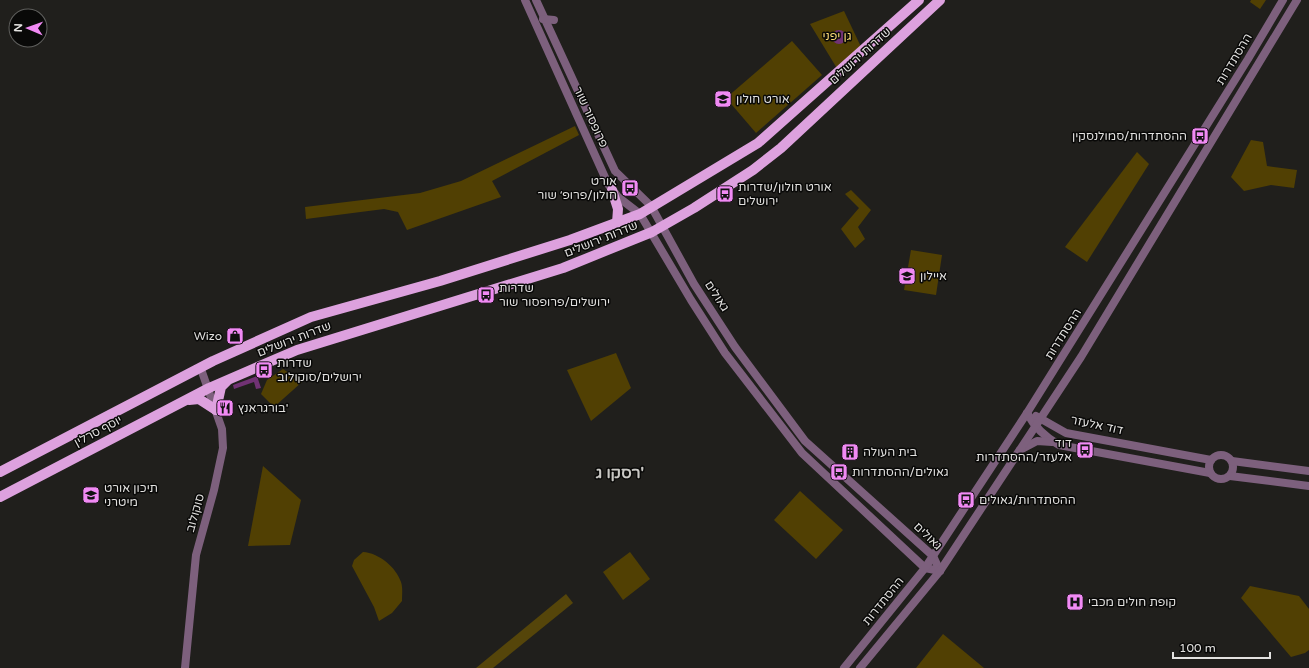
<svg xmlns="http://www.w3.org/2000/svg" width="1309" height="668" viewBox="0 0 1309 668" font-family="'Varela Round','Noto Sans Hebrew',sans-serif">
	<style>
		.green { fill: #514003 }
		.forest { fill: #55450a }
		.water { fill: #713274 }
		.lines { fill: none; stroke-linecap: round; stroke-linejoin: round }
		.minor { stroke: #7d607d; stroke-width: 8 }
		.major { stroke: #dda1de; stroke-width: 10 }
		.labels { text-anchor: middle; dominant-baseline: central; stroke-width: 3; stroke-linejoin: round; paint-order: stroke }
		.park-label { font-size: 12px; fill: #fddc79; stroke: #090908 }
		.street-label { font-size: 12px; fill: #e3e2e0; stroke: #090908 }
		.poi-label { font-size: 12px; fill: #e3e2e0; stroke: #090908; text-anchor: start }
		.district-label { font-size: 16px; font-weight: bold; fill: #c9c8c4; stroke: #090908 }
	</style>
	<rect width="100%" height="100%" fill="#201f1c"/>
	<!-- green -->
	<g class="green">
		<path d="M1251,0H1266L1260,9L1250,2Z"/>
		<path d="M844,11L862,49L838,70L810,24Z"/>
		<path d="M792,41L822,75L756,133L726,98Z"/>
		<path d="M575,126L579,135L492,181L501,197L407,230L398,212L384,209L306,219L305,207L420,193L461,181Z"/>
		<path d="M1251,140L1263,142L1267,166L1297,170L1294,188L1271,185L1244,191L1231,177Z"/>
		<path d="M1137,152L1149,164L1087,262L1065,247Z"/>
		<path d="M851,190L871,210L858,227L865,239L855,248L841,229L859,208L845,194Z"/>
		<path d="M911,250L942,255L936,295L904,290Z"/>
		<path d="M616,353L631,388L591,421L567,370Z"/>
		<path d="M283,369L302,382L274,407L261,394L267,380Z"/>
		<path d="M263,466L301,500L290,545L248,546Z"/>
		<path d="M800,491L843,530L816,559L774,520Z"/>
		<path d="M363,552C379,553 396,567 401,582C403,588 402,595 402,601L392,613L379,621L374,607L352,566L354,560Z"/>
		<path d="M630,552L650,579L623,600L603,572Z"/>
		<path d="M1250,586L1299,596L1309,609V650L1305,653L1291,657L1241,598Z"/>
		<path d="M943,634L984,668H916Z"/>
	</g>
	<!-- forest -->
	<path class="forest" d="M566,594L573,603L493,668H476Z"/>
	<!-- water -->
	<g class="water">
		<circle cx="839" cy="37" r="7"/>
		<path d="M257,376L261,388L256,389L254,382L234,389L233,385Z"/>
	</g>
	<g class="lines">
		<!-- minor -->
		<g class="minor">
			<path d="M525,0L608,184L618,197L640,214L691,300L725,353L802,453L925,568L940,571"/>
			<path d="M536,0L615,171L651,206L694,284L735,347L805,441L933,556L940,571"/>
			<path d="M543,19L554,20"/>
			<path d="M1027,413C1035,428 1045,437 1059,445L1210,473"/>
			<path d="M1036,416L1066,433L1211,460"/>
			<path d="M1020,450L1037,441L1052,442"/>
			<circle cx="1221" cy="467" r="12"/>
			<path d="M1232,461L1309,471"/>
			<path d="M1230,476L1309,486"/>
			<path d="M185,668L196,555L214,490L223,448L222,429L201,369"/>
			<path d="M844,668L925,568L1027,413L1248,59L1283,0"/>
			<path d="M860,668L940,571L1081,357L1297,0"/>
		</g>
		<!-- major -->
		<g class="major">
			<path d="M612,190L618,209L617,223"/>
			<path d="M189,400L199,399L216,410"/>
			<path d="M216,410L221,387L227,381"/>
			<path d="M0,472L213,361L311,317L440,281L570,240L640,214L758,143L919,0"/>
			<path d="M0,497L209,388L297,350L563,268L652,232L694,208L753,170L781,148L940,0"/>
		</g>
	</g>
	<!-- icons -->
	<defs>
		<symbol id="school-square" viewBox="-11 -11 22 22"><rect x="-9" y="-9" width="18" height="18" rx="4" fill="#f18af4" stroke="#090908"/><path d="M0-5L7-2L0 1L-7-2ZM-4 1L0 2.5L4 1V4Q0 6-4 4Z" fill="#111"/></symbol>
		<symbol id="bus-square" viewBox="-11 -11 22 22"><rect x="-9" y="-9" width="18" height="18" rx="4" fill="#f18af4" stroke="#090908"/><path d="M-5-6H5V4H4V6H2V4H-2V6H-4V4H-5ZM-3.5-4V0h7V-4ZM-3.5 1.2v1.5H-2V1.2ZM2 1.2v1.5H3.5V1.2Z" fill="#111"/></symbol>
		<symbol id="shop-square" viewBox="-11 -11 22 22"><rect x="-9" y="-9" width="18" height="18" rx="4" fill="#f18af4" stroke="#090908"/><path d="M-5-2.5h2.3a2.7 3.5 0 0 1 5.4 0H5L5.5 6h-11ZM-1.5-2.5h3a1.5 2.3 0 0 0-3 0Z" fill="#111"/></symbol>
		<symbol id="restaurant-square" viewBox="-11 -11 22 22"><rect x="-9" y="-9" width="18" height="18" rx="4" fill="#f18af4" stroke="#090908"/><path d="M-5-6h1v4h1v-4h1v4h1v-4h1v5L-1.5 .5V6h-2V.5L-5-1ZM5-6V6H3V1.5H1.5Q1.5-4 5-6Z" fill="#111"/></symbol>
		<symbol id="building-square" viewBox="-11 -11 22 22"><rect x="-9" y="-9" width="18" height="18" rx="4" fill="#f18af4" stroke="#090908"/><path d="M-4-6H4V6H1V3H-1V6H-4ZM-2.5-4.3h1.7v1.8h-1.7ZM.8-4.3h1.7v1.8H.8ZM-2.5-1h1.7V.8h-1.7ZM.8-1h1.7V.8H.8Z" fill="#111"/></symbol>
		<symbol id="hospital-square" viewBox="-11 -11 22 22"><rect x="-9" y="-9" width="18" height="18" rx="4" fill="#f18af4" stroke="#090908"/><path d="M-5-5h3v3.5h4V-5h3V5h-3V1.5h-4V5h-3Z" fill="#111"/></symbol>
	</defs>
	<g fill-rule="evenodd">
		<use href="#school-square" x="713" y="89" width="20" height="20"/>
		<use href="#bus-square" x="1190" y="126" width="20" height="20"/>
		<use href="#bus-square" x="620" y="178" width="20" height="20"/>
		<use href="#bus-square" x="715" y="184" width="20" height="20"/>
		<use href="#school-square" x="897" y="266" width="20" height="20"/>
		<use href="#bus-square" x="476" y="285" width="20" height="20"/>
		<use href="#shop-square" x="225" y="326" width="20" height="20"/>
		<use href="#bus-square" x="254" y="360" width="20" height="20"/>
		<use href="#restaurant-square" x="215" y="398" width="20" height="20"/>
		<use href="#bus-square" x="1075" y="440" width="20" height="20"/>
		<use href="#building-square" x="840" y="442" width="20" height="20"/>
		<use href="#bus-square" x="829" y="462" width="20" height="20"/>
		<use href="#school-square" x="81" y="485" width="20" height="20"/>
		<use href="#bus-square" x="956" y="490" width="20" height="20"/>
		<use href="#hospital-square" x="1065" y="592" width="20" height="20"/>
	</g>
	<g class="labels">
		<!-- park labels -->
		<g class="park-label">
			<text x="837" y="36">גן יפני</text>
		</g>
		<!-- street labels -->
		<g class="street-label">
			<text transform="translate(860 56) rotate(-42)">שדרות ירושלים</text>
			<text transform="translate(1234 59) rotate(-59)">ההסתדרות</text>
			<text transform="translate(591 117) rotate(65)">פרופסור שור</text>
			<text transform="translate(601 239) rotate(-22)">שדרות ירושלים</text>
			<text transform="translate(717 296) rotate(57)">גאולים</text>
			<text transform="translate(1063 334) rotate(-58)">ההסתדרות</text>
			<text transform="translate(294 339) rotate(-21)">שדרות ירושלים</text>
			<text transform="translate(1097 425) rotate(12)">דוד אלעזר</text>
			<text transform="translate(98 431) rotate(-28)">יוסף סרלין</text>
			<text transform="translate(195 513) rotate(-74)">סוקולוב</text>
			<text transform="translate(928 536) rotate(44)">גאולים</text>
			<text transform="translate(883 601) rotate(-51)">ההסתדרות</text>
		</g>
		<!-- poi labels -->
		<g class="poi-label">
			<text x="736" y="99">אורט חולון</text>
			<text x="1187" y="136" text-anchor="end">ההסתדרות/סמולנסקין</text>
			<text x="617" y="181" text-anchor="end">אורט<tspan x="617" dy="14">חולון/פרופ׳ שור</tspan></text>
			<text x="738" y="187">אורט חולון/שדרות<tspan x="738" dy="14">ירושלים</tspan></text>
			<text x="920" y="276">איילון</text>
			<text x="499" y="288">שדרות<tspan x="499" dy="14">ירושלים/פרופסור שור</tspan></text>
			<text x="222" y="336" text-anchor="end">Wizo</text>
			<text x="277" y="363">שדרות<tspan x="277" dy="14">ירושלים/סוקולוב</tspan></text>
			<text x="238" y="408">בורגראנץ'</text>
			<text x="1072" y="443" text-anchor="end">דוד<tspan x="1072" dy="14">אלעזר/ההסתדרות</tspan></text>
			<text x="863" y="452">בית העולה</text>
			<text x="852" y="472">גאולים/ההסתדרות</text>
			<text x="104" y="488">תיכון אורט<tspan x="104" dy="14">מיטרני</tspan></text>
			<text x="979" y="500">ההסתדרות/גאולים</text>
			<text x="1088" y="602">קופת חולים מכבי</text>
		</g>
		<!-- district labels -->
		<g class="district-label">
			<text x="620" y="473">רסקו ג'</text>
		</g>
	</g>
	<!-- north arrow -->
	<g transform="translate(28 28) rotate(272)"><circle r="19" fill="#090908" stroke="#60605e"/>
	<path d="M0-3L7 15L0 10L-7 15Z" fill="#f18af4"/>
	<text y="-6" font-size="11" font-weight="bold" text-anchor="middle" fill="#e3e2e0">N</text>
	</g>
	<!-- scale -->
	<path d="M1173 652v6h97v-6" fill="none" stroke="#e3e2e0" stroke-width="2"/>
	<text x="1179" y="652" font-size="12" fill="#e3e2e0" stroke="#090908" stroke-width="3" paint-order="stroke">100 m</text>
</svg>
